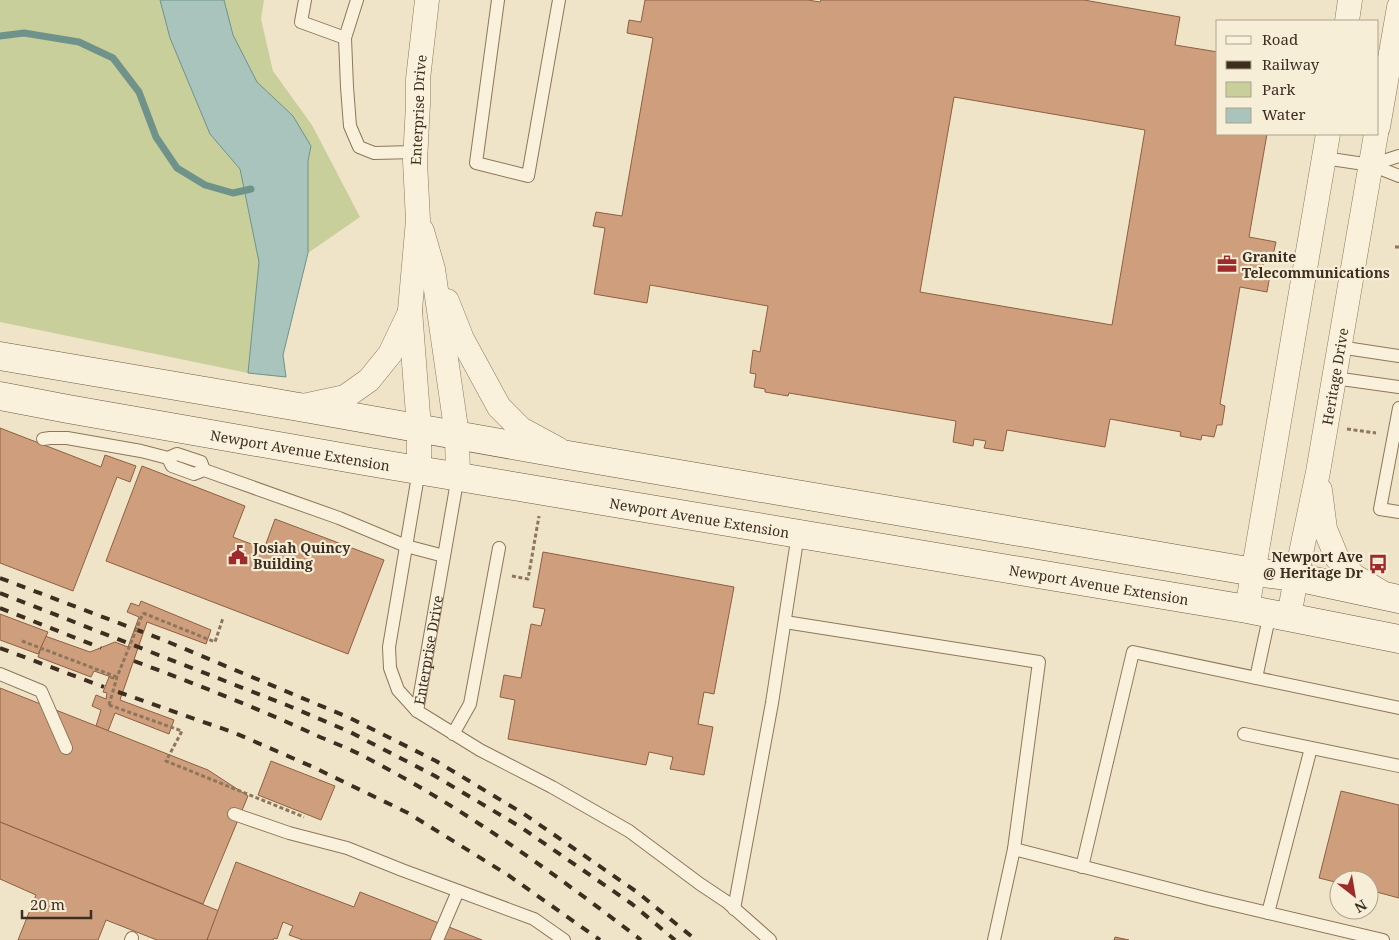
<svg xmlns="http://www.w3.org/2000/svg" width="1399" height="940" viewBox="0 0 1399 940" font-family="'Noto Serif',serif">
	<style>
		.green { fill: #c9cf9b }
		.water { fill: #a9c4bc; stroke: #6f938a }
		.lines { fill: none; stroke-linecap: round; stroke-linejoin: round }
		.stream { stroke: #6f938a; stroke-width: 7 }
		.building { fill: #cf9f7d; stroke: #8d5f41; fill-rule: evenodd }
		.service-casing { stroke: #8d765c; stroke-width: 14 }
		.minor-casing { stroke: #8d765c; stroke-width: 25 }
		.secondary-casing { stroke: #6f573f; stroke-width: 29 }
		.path { stroke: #8d765c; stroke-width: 3; stroke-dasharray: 4 2.5; stroke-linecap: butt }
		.service { stroke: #faf1dc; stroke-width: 12 }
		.minor { stroke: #faf1dc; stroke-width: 24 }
		.secondary { stroke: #faf1dc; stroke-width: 28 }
		.rail { stroke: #3d2e20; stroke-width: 4; stroke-dasharray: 9 9; stroke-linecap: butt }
		.path-bridge { stroke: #8d765c; stroke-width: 3; stroke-dasharray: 4 2.5; stroke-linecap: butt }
		.labels { text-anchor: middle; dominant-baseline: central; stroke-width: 4.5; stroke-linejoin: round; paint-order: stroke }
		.street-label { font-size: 14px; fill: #3d2e20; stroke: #f7eed8 }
		.poi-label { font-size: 14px; font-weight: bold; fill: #3d2e20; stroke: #f7eed8; text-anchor: start }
	</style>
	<rect width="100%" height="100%" fill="#f0e4c8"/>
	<!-- green -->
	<path class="green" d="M0,0H264L261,19L273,71L312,125L360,217L308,253L283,355L286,377L248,373L0,322Z"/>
	<!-- water -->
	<path class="water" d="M160,0H224L233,35L257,82L293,116L311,146L308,161V253L283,355L286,377L248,373L259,262L240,169L210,134L170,38Z"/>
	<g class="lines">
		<!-- stream -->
		<path class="stream" d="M0,36L24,33L79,42L113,58L139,92L156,137L177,168L205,185L233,193L251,189"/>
	</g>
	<!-- building -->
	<g class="building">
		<path d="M645,0H808L820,2L821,0H1084L1180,17L1175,45L1218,52V134H1267L1249,237L1276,242L1272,260L1264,259L1262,273L1270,275L1267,292L1240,287L1220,404L1225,406L1222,425H1217L1214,437L1202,435L1201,440L1180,436L1181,432L1110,419L1105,447L1007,430L1003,451L984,448L986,441L974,439L973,446L953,442L956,421L789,393L788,396L765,392V389L754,387L756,374L750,373L753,350L760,352L768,306L650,285L647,303L594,294L605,228L593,226L596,212L622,216L653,38L627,33L629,20L641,22ZM954,97L1145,130L1112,325L920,292Z"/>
		<path d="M0,428L101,467L105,455L136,466L130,482L117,477L73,591L0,563Z"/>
		<path d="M142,466L245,506L233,537L264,549L275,519L384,560L348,654L106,561Z"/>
		<path d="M543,552L734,587L714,694L704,692L698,724L713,727L704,775L670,769L673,757L649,752L646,765L508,739L515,700L500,697L504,675L521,678L531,624L541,626L545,609L533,607Z"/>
		<path d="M141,601L211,630L206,644L147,622L120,700L174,720L169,734L115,713L108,731L96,726L101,710L92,706L96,695L106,699L107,693L103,692L109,677L113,679L114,678L94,671L91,677L38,657L45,636L90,652L115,642L128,647L139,617L127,612L131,603L139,606Z"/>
		<path d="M0,614L48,632L38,654L0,640Z"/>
		<path d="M0,688L208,770L248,796L203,904L0,822Z"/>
		<path d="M271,761L335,786L321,820L258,795Z"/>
		<path d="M1341,791L1399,805V898L1369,890V880H1339V883L1319,878Z"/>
		<path d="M0,822L219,911L207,940H157L106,920L98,940H18L36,895L0,879Z"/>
		<path d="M236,862L354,907L360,892L482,940H303L289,935L293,926L283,922L277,939L274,938L273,940H207Z"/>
		<path d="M1115,937L1129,940H1114Z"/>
	</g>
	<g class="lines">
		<defs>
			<g id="service">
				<path d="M305,0L301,22L345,38L347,87L350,126L359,147L374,153L415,152"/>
				<path d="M498,0L476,163L528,176L559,0"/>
				<path d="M345,38L357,0"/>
				<path d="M1324,158L1371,165L1399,176"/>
				<path d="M1371,165L1399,156"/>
				<path d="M1339,347L1399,356"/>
				<path d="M1334,378L1399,387"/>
				<path d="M1399,408L1380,509L1399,512"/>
				<path d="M43,439L50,438H67L141,451L168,458L177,454L201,462L204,470"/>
				<path d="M168,458L172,466L194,474L204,470L339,518L406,546L444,556"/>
				<path d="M419,470L389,647L390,668L398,690L417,711L480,750L552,787L629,831L700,884L727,902L770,940"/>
				<path d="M785,622L1039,662L1014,849"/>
				<path d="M0,674L41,691L66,748"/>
				<path d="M1256,678L1270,613"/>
				<path id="s1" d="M417,711L458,476"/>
				<path d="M453,734L470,704L499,548"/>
				<path d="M1244,734L1399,766"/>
				<path d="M234,814L289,833L347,848L402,870L534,919L564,940"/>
				<path d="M1082,867L1133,652L1399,708"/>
				<path d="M734,909L772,703L798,534"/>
				<path d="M1268,913L1311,748"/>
				<path d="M131,940L132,938"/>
				<path d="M437,940L458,891"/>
				<path d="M994,940L1014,849L1209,899L1383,940"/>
			</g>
			<g id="minor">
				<path d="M1347,21L1350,0"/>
				<path d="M1378,127L1399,7"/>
				<path d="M422,231L433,269L457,435L458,476"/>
				<path d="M447,301L462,339L499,407L521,429L558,449"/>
				<path d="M303,406L345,397L369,380L390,354L410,312"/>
				<path id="s2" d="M419,470V428L410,310L418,220L415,161L418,104V79L427,0"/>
				<path d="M1320,490L1325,529L1337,558L1354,576L1381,592"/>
				<path d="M1247,609L1328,134"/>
				<path id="s3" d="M1289,617L1296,577L1318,472L1376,134"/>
			</g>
			<g id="secondary">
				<path d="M0,356L299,407L568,455L1254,572L1296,577L1399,599"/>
				<path id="s4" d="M0,396L68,409L370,462L1247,609L1399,639"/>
			</g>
		</defs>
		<!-- service casing -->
		<use href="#service" class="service-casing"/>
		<!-- minor casing -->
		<use href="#minor" class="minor-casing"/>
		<!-- secondary casing -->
		<use href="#secondary" class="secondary-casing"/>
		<!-- path -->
		<g class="path">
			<path d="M1395,247H1399"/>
			<path d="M1347,429L1376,433"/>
			<path d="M512,576L528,579L539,516"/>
			<path d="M143,613L215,642L223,618"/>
			<path d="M22,641L117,677"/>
			<path d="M109,705L182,731L166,761L304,817"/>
		</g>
		<!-- service -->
		<use href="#service" class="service"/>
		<!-- minor -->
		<use href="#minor" class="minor"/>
		<!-- secondary -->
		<use href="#secondary" class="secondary"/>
		<!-- rail -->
		<g class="rail">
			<path d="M0,578L161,639L350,718L436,761L524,814L637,892L696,940"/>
			<path d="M0,593L289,706L350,732L435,776L519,826L632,904L675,940"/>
			<path d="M0,608L101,648"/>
			<path d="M0,648L104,687"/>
			<path d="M134,661C193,683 252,706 309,732C328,741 349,748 367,758C465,809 554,873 641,940"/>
			<path d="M118,692L235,733L313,767L408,813L508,875L600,940"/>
		</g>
		<!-- path-bridge -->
		<path class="path-bridge" d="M109,705L117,677L143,613"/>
	</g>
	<!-- icons -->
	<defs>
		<symbol id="office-bare" viewBox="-9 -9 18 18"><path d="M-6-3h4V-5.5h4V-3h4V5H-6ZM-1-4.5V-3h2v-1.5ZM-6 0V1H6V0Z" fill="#9e2a2b" stroke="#f7eed8" stroke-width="2.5" paint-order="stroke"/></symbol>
		<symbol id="civic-bare" viewBox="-9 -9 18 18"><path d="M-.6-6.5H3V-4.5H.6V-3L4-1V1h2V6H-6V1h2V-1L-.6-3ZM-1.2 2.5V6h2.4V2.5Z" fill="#9e2a2b" stroke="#f7eed8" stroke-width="2.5" paint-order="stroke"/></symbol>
		<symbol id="bus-bare" viewBox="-9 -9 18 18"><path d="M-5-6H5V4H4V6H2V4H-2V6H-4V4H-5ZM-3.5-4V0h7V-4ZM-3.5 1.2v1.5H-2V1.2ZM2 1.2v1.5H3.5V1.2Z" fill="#9e2a2b" stroke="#f7eed8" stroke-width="2.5" paint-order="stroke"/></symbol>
	</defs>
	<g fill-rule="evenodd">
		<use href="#office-bare" x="1213" y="250" width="28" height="28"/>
		<use href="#civic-bare" x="224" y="541" width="28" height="28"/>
		<use href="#bus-bare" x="1364" y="550" width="28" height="28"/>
	</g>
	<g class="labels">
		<!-- street labels -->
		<g class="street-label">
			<text stroke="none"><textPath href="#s2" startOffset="361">Enterprise Drive</textPath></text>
			<text stroke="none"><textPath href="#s3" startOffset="245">Heritage Drive</textPath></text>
			<text stroke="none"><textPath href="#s4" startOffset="305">Newport Avenue Extension</textPath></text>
			<text stroke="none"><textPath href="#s4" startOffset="710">Newport Avenue Extension</textPath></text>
			<text stroke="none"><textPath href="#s4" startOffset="1115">Newport Avenue Extension</textPath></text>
			<text stroke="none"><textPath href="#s1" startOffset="62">Enterprise Drive</textPath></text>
		</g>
		<!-- poi labels -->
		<g class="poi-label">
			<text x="1242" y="256">Granite<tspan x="1242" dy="16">Telecommunications</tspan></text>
			<text x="253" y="547">Josiah Quincy<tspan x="253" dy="16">Building</tspan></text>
			<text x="1363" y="556" text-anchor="end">Newport Ave<tspan x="1363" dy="16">@ Heritage Dr</tspan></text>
		</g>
	</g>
	<!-- legend -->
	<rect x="1216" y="20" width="162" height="115" fill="#f7eed8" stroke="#ada18e"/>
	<rect x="1226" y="36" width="25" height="8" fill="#faf1dc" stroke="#ada18e"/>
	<text x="1262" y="45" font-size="15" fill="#3d2e20">Road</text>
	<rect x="1226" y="61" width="25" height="8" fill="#3d2e20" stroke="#ada18e"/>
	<text x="1262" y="70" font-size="15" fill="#3d2e20">Railway</text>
	<rect x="1226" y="82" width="25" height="15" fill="#c9cf9b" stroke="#ada18e"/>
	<text x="1262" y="95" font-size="15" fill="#3d2e20">Park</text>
	<rect x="1226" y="108" width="25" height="15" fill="#a9c4bc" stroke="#ada18e"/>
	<text x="1262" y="120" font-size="15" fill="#3d2e20">Water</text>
	<!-- north arrow -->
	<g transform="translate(1354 895) rotate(149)"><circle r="24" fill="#f7eed8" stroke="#ada18e"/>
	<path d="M0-4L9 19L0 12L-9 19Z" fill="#9e2a2b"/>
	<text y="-8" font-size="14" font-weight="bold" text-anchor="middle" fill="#3d2e20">N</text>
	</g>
	<!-- scale -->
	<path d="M22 910v8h69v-8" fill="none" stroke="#3d2e20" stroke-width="2.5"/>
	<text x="30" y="910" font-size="15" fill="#3d2e20" stroke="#f7eed8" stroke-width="4" paint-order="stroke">20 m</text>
</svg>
